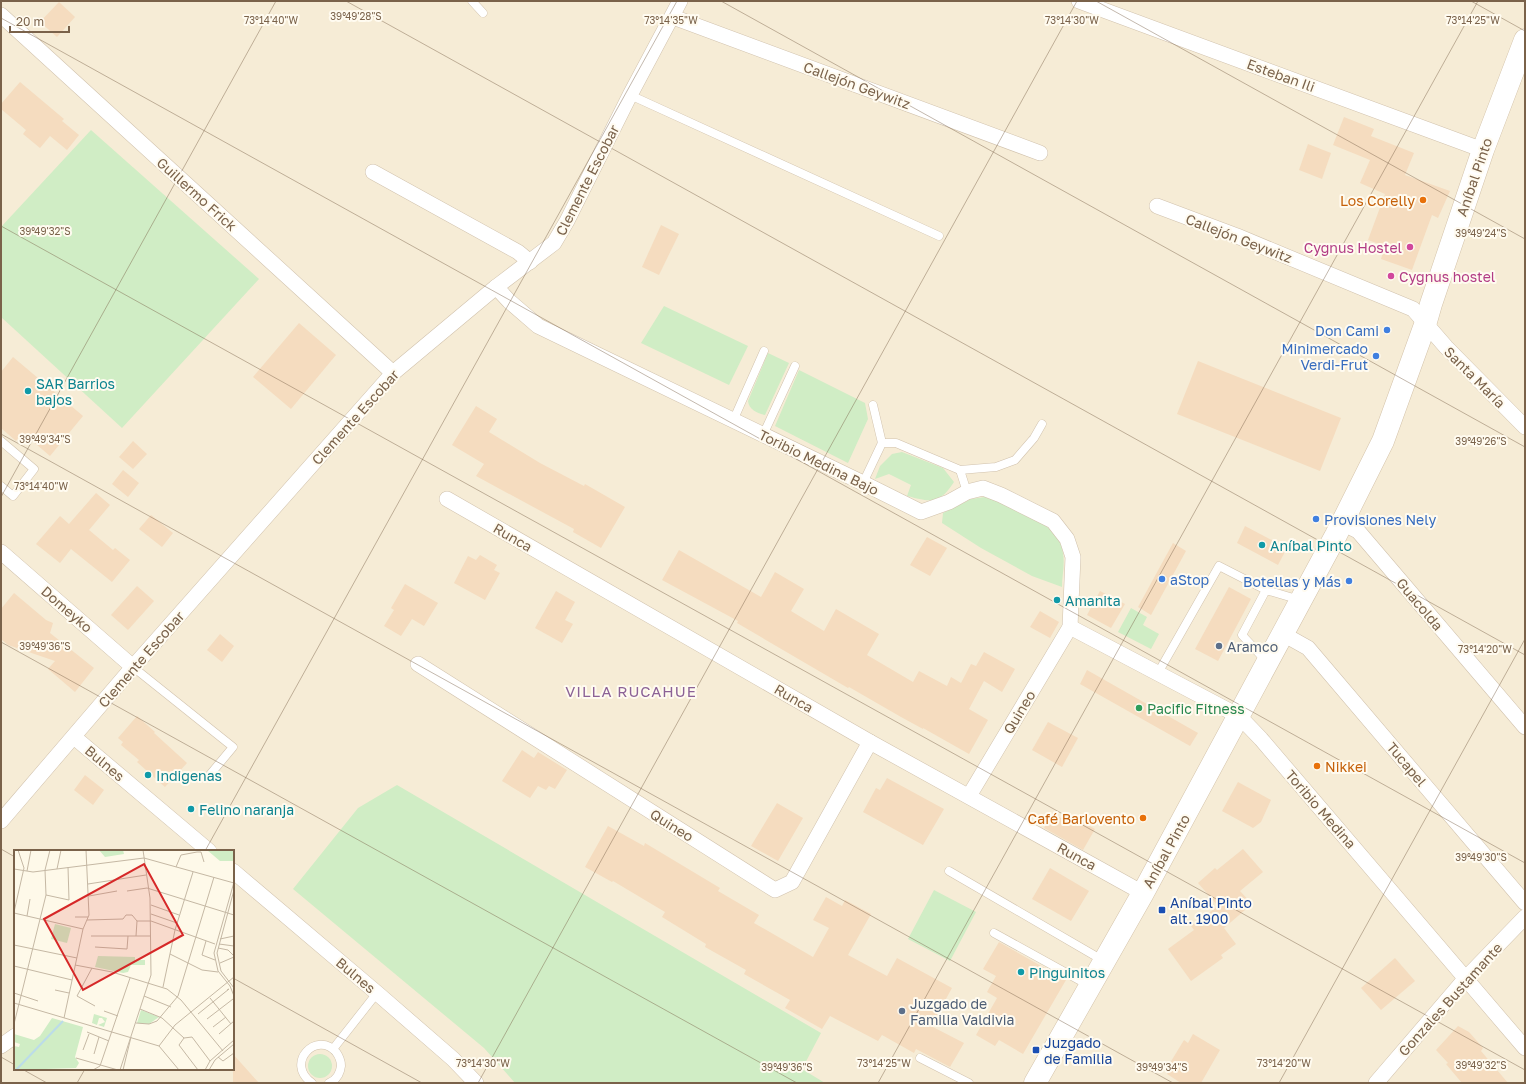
<svg xmlns="http://www.w3.org/2000/svg" width="1526" height="1084" viewBox="0 0 1526 1084" font-family="'Golos Text',sans-serif">
	<style>
		.residential { fill: #f6ecd6; fill-rule: evenodd }
		.green { fill: #d0edc5 }
		.building { fill: #f5dcbf }
		.lines { fill: none; stroke-linecap: round; stroke-linejoin: round }
		.lane-casing { stroke: #d1c2ad; stroke-width: 9 }
		.street-casing { stroke: #d1c2ad; stroke-width: 16 }
		.secondary-casing { stroke: #d4c3aa; stroke-width: 23 }
		.lane { stroke: #fff; stroke-width: 8 }
		.street { stroke: #fff; stroke-width: 15 }
		.secondary { stroke: #fff; stroke-width: 22 }
		.ticks { fill: none; stroke: #7a624a; stroke-width: 1; stroke-opacity: 0.45 }
		.food-dot { fill: #e8710a; stroke: #fffbf0; stroke-width: 1.5 }
		.hotel-dot { fill: #d1479c; stroke: #fffbf0; stroke-width: 1.5 }
		.shop-dot { fill: #3f7fe0; stroke: #fffbf0; stroke-width: 1.5 }
		.culture-dot { fill: #0f9aa8; stroke: #fffbf0; stroke-width: 1.5 }
		.service-dot { fill: #5c6f8a; stroke: #fffbf0; stroke-width: 1.5 }
		.leisure-dot { fill: #2e9e5b; stroke: #fffbf0; stroke-width: 1.5 }
		.transit-dot { fill: #1a4fb4; stroke: #fffbf0; stroke-width: 1.5 }
		.labels { text-anchor: middle; dominant-baseline: central; stroke-width: 4; stroke-linejoin: round; paint-order: stroke }
		.street-label { font-size: 14px; fill: #7a624a; stroke: #fffbf0 }
		.food-label { font-size: 14px; fill: #c56008; stroke: #fffbf0; text-anchor: end }
		.hotel-label { font-size: 14px; fill: #b23c85; stroke: #fffbf0; text-anchor: end }
		.shop-label { font-size: 14px; fill: #366cbe; stroke: #fffbf0; text-anchor: end }
		.culture-label { font-size: 14px; fill: #0d838f; stroke: #fffbf0; text-anchor: start }
		.service-label { font-size: 14px; fill: #4e5e75; stroke: #fffbf0; text-anchor: start }
		.leisure-label { font-size: 14px; fill: #27864d; stroke: #fffbf0; text-anchor: start }
		.transit-label { font-size: 14px; fill: #164399; stroke: #fffbf0; text-anchor: start }
		.neighbourhood-label { font-size: 15px; letter-spacing: 1px; fill: #8c6296; stroke: #fffbf0 }
		.inset-river { fill: none; stroke: #bbdce9; stroke-width: 2 }
		.inset-road { fill: none; stroke: #c5b8a4; stroke-width: 1 }
		.view { fill: #d62828; fill-opacity: 0.15; stroke: #d62828; stroke-width: 2 }
		.inset-edge { fill: none; stroke: #7a624a; stroke-width: 2 }
		.ticks-label { font-size: 10px; text-anchor: middle; fill: #7a624a; stroke: #fffbf0; stroke-width: 4; stroke-linejoin: round; paint-order: stroke }
	</style>
	<rect width="100%" height="100%" fill="#fef9e9"/>
	<!-- residential -->
	<path class="residential" d="M1,1H1525V1083H1ZM15,851H233V1069H15Z"/>
	<!-- green -->
	<g class="green">
		<path d="M91,130L259,279L122,428L1,317V227Z"/>
		<path d="M664,306L748,346L729,385L641,343Z"/>
		<path d="M768,353L789,363L765,415C757,413 749,410 748,401Z"/>
		<path d="M799,370L865,403L868,419L848,463L775,426Z"/>
		<path d="M902,452L943,468L954,482C939,505 931,502 907,496L911,485L889,474L875,479L880,466L892,454Z"/>
		<path d="M985,497C1010,506 1060,522 1063,553C1065,564 1062,576 1062,587L1032,576L981,548L942,523L943,513L971,499Z"/>
		<path d="M1131,608L1147,617L1143,625L1159,634L1151,649L1118,632Z"/>
		<path d="M397,785L821,1033L802,1069L825,1083H515L484,1048L293,889L358,808Z"/>
		<path d="M934,890L976,912L950,961L908,939Z"/>
		<circle cx="320" cy="1066" r="12"/>
	</g>
	<!-- building -->
	<g class="building">
		<path d="M59,2L75,17L57,37L40,22Z"/>
		<path d="M20,82L64,119L62,121L79,135L67,150L50,136L40,148L23,134L26,130L1,109V104Z"/>
		<path d="M1344,117L1374,129L1371,136L1414,153L1405,175L1450,191L1438,218L1432,215L1412,270L1381,259L1385,246L1368,240L1385,194L1360,183L1370,160L1333,145Z"/>
		<path d="M1308,144L1331,153L1322,179L1299,170Z"/>
		<path d="M661,225L679,234L659,275L642,267Z"/>
		<path d="M299,323L336,355L291,409L253,377Z"/>
		<path d="M13,357L83,416L50,456L22,432L16,441L1,428V372Z"/>
		<path d="M1198,361L1341,418L1320,471L1177,414Z"/>
		<path d="M476,406L497,419L489,432L540,463L584,486L585,484L625,507L601,548L573,532L574,529L476,476L484,464L452,445Z"/>
		<path d="M133,441L147,454L133,469L119,457Z"/>
		<path d="M123,470L139,483L128,497L112,484Z"/>
		<path d="M96,493L110,505L89,530L113,550L115,548L130,560L112,582L71,549L60,563L36,544L60,516L69,524Z"/>
		<path d="M151,515L173,533L162,547L139,529Z"/>
		<path d="M1245,526L1287,548L1278,565L1237,543Z"/>
		<path d="M927,537L947,548L930,576L910,565Z"/>
		<path d="M1173,543L1186,551L1151,615L1138,607Z"/>
		<path d="M679,550L761,597L775,572L804,589L791,611L824,631L836,609L879,634L867,655L913,682L919,671L947,686L951,677L961,683L971,664L976,666L984,652L1015,669L1002,692L984,681L969,709L988,720L969,754L923,728V729L901,717L849,687L848,688L737,623L738,621L662,580Z"/>
		<path d="M480,555L497,565L494,570L500,573L485,600L454,583L468,556L476,560Z"/>
		<path d="M405,584L438,603L424,626L412,619L401,636L384,626L394,610L391,608Z"/>
		<path d="M137,586L154,601L128,630L111,615Z"/>
		<path d="M1229,587L1251,599L1218,661L1195,649Z"/>
		<path d="M556,591L575,602L565,620L573,624L562,643L535,628Z"/>
		<path d="M1100,591L1125,604L1111,628L1087,615Z"/>
		<path d="M14,593L46,620L53,623L50,633L94,668L75,692L48,669L55,661L8,645L1,639V609Z"/>
		<path d="M1040,611L1059,622L1050,638L1030,627Z"/>
		<path d="M220,634L234,646L222,662L207,650Z"/>
		<path d="M1087,670L1198,733L1190,746L1080,684Z"/>
		<path d="M137,716L155,732L154,733L187,763L165,787L137,762L139,760L121,745L123,742L118,738Z"/>
		<path d="M1048,722L1078,738L1062,767L1032,750Z"/>
		<path d="M522,750L534,758L538,752L567,770L555,789L549,786L546,790L538,786L530,798L502,781Z"/>
		<path d="M85,775L104,790L93,805L74,790Z"/>
		<path d="M887,778L944,809L923,845L863,812L876,788L880,790Z"/>
		<path d="M1238,782L1271,800L1261,822L1253,828L1222,811Z"/>
		<path d="M777,803L803,818L778,861L751,846Z"/>
		<path d="M1064,812L1095,829L1083,850L1044,828L1052,813L1061,818Z"/>
		<path d="M608,826L644,846L645,843L720,888L718,891L759,915L754,923L813,957L829,928L813,920L826,897L842,906L845,900L871,914L848,955L887,976L897,958L952,988L931,1026L964,1043L950,1067L916,1049L914,1053L882,1035L878,1041L830,1016L822,1029L785,1008L790,1000L744,974L746,970L705,947L706,944L662,917L665,912L613,881L612,882L585,867Z"/>
		<path d="M1243,849L1263,872L1240,891L1252,904L1224,928L1236,944L1221,955L1223,958L1191,981L1168,949L1194,930L1191,926L1218,906L1198,883L1215,868L1217,870Z"/>
		<path d="M1050,868L1089,891L1071,921L1032,899Z"/>
		<path d="M999,942L1066,980L1023,1054L999,1040L995,1046L976,1035L997,998L987,992L996,976L983,969Z"/>
		<path d="M1395,958L1415,981L1381,1010L1361,988Z"/>
		<path d="M1458,1026L1469,1032L1483,1048L1481,1051L1508,1083H1462L1446,1064L1448,1063L1436,1050Z"/>
		<path d="M1193,1034L1220,1050L1201,1083H1181L1167,1074L1172,1065L1170,1063L1184,1040L1188,1043Z"/>
		<path d="M233,1054L259,1083H233Z"/>
	</g>
	<g class="lines">
		<defs>
			<g id="lane">
				<path d="M472,1L483,13"/>
				<path d="M630,95L939,236"/>
				<path d="M873,405L882,443"/>
				<path d="M733,421L764,351"/>
				<path d="M763,435L795,366"/>
				<path d="M1,441L34,469L13,496L1,486"/>
				<path d="M960,470L967,492"/>
				<path d="M863,483L882,443H896L960,470L996,467L1015,460L1034,438L1042,424"/>
				<path d="M1266,661L1242,635L1266,590L1300,600"/>
				<path d="M133,667L233,747L208,777"/>
				<path d="M1158,673L1219,566L1266,590"/>
				<path d="M949,871L1104,961"/>
				<path d="M994,933L1090,986"/>
				<path d="M333,1049L377,993"/>
				<path d="M920,1058L969,1083"/>
				<path d="M312,1083C284,1063 317,1030 336,1052C339,1056 341,1061 341,1066C340,1074 336,1080 329,1083"/>
			</g>
			<g id="street">
				<path d="M1079,1L1483,150"/>
				<path d="M1,15L393,373"/>
				<path d="M673,17L1040,153"/>
				<path d="M373,172L518,252L530,262"/>
				<path d="M1157,206L1237,236L1413,309L1446,347L1525,427"/>
				<path d="M496,287L509,301L538,326L863,483L921,512L949,502L967,492L983,488L1001,495L1053,521L1067,539L1073,557L1070,627L969,796"/>
				<path d="M447,499L870,742L1143,893"/>
				<path d="M1342,523L1358,531L1525,727"/>
				<path d="M1,552L133,667"/>
				<path d="M1070,627L1239,716L1261,739L1525,1048"/>
				<path d="M1283,634L1308,648L1525,903"/>
				<path d="M418,664L775,890L792,882L870,742"/>
				<path d="M74,737L209,851"/>
				<path d="M1,821L133,667L393,373L496,287L554,243L567,221L630,95L680,1"/>
				<path d="M233,871L377,993L453,1059L476,1083"/>
				<path d="M1,1046L15,1036"/>
				<path d="M1376,1083L1466,978L1525,917"/>
			</g>
			<path id="secondary" d="M1035,1083L1143,893L1336,535L1383,441L1425,325L1431,304L1483,150L1525,40"/>
		</defs>
		<!-- lane casing -->
		<use href="#lane" class="lane-casing"/>
		<!-- street casing -->
		<use href="#street" class="street-casing"/>
		<!-- secondary casing -->
		<use href="#secondary" class="secondary-casing"/>
		<!-- lane -->
		<use href="#lane" class="lane"/>
		<!-- street -->
		<use href="#street" class="street"/>
		<!-- secondary -->
		<use href="#secondary" class="secondary"/>
	</g>
	<!-- ticks -->
	<path class="ticks" d="M346,1L1525,655M721,1L1525,447M1096,1L1525,239M1471,1L1525,31M1,18L1525,863M1,226L1525,1070M1,434L1173,1083M1,497L276,1M1,642L797,1083M1,849L15,857M205,851L677,1M233,978L422,1083M1,1057L15,1065M22,1069L47,1083M77,1083L85,1069M478,1083L1077,1M878,1083L1478,1M1279,1083L1525,639"/>
	<!-- markers -->
	<g class="food-dot">
		<circle cx="1423" cy="200" r="4"/>
		<circle cx="1317" cy="766" r="4"/>
		<circle cx="1143" cy="818" r="4"/>
	</g>
	<g class="hotel-dot">
		<circle cx="1410" cy="247" r="4"/>
		<circle cx="1391" cy="276" r="4"/>
	</g>
	<g class="shop-dot">
		<circle cx="1387" cy="330" r="4"/>
		<circle cx="1376" cy="356" r="4"/>
		<circle cx="1316" cy="519" r="4"/>
		<circle cx="1162" cy="579" r="4"/>
		<circle cx="1349" cy="581" r="4"/>
	</g>
	<g class="culture-dot">
		<circle cx="28" cy="391" r="4"/>
		<circle cx="1262" cy="545" r="4"/>
		<circle cx="1057" cy="600" r="4"/>
		<circle cx="148" cy="775" r="4"/>
		<circle cx="191" cy="809" r="4"/>
		<circle cx="1021" cy="972" r="4"/>
	</g>
	<g class="service-dot">
		<circle cx="1219" cy="646" r="4"/>
		<circle cx="902" cy="1011" r="4"/>
	</g>
	<circle class="leisure-dot" cx="1139" cy="708" r="4"/>
	<g class="transit-dot">
		<rect x="1158" y="906" width="8" height="8" rx="2"/>
		<rect x="1032" y="1046" width="8" height="8" rx="2"/>
	</g>
	<g class="labels">
		<!-- street labels -->
		<g class="street-label">
			<text transform="translate(1281 75) rotate(20)">Esteban Ili</text>
			<text transform="translate(857 85) rotate(20)">Callejón Geywitz</text>
			<text transform="translate(1474 177) rotate(-71)">Aníbal Pinto</text>
			<text transform="translate(587 180) rotate(-63)">Clemente Escobar</text>
			<text transform="translate(197 194) rotate(42)">Guillermo Frick</text>
			<text transform="translate(1239 238) rotate(21)">Callejón Geywitz</text>
			<text transform="translate(1475 377) rotate(45)">Santa María</text>
			<text transform="translate(355 417) rotate(-48)">Clemente Escobar</text>
			<text transform="translate(819 462) rotate(26)">Toribio Medina Bajo</text>
			<text transform="translate(513 537) rotate(30)">Runca</text>
			<text transform="translate(1420 604) rotate(50)">Guacolda</text>
			<text transform="translate(67 609) rotate(41)">Domeyko</text>
			<text transform="translate(141 659) rotate(-49)">Clemente Escobar</text>
			<text transform="translate(794 698) rotate(30)">Runca</text>
			<text transform="translate(1019 712) rotate(-59)">Quineo</text>
			<text transform="translate(105 763) rotate(40)">Bulnes</text>
			<text transform="translate(1407 764) rotate(50)">Tucapel</text>
			<text transform="translate(1321 809) rotate(49)">Toribio Medina</text>
			<text transform="translate(672 825) rotate(32)">Quineo</text>
			<text transform="translate(1166 851) rotate(-61)">Aníbal Pinto</text>
			<text transform="translate(1077 856) rotate(29)">Runca</text>
			<text transform="translate(356 975) rotate(40)">Bulnes</text>
			<text transform="translate(1450 999) rotate(-48)">Gonzales Bustamante</text>
		</g>
		<!-- food labels -->
		<g class="food-label">
			<text x="1415" y="200">Los Corelly</text>
			<text x="1325" y="766" text-anchor="start">Nikkei</text>
			<text x="1135" y="818">Café Barlovento</text>
		</g>
		<!-- hotel labels -->
		<g class="hotel-label">
			<text x="1402" y="247">Cygnus Hostel</text>
			<text x="1399" y="276" text-anchor="start">Cygnus hostel</text>
		</g>
		<!-- shop labels -->
		<g class="shop-label">
			<text x="1379" y="330">Don Cami</text>
			<text x="1368" y="348">Minimercado<tspan x="1368" dy="16">Verdi-Frut</tspan></text>
			<text x="1324" y="519" text-anchor="start">Provisiones Nely</text>
			<text x="1170" y="579" text-anchor="start">aStop</text>
			<text x="1341" y="581">Botellas y Más</text>
		</g>
		<!-- culture labels -->
		<g class="culture-label">
			<text x="36" y="383">SAR Barrios<tspan x="36" dy="16">bajos</tspan></text>
			<text x="1270" y="545">Aníbal Pinto</text>
			<text x="1065" y="600">Amanita</text>
			<text x="156" y="775">Indigenas</text>
			<text x="199" y="809">Felino naranja</text>
			<text x="1029" y="972">Pinguinitos</text>
		</g>
		<!-- service labels -->
		<g class="service-label">
			<text x="1227" y="646">Aramco</text>
			<text x="910" y="1003">Juzgado de<tspan x="910" dy="16">Familia Valdivia</tspan></text>
		</g>
		<!-- leisure labels -->
		<g class="leisure-label">
			<text x="1147" y="708">Pacific Fitness</text>
		</g>
		<!-- transit labels -->
		<g class="transit-label">
			<text x="1170" y="902">Aníbal Pinto<tspan x="1170" dy="16">alt. 1900</tspan></text>
			<text x="1044" y="1042">Juzgado<tspan x="1044" dy="16">de Familia</tspan></text>
		</g>
		<!-- neighbourhood labels -->
		<g class="neighbourhood-label">
			<text x="631" y="691">VILLA RUCAHUE</text>
		</g>
	</g>
	<!-- overview -->
	<g transform="translate(14 850)">
		<rect width="220" height="220" fill="#fef9e9"/>
		<path d="M85,0H109L110,4L91,7ZM193,0H220V11H206ZM41,74L57,78L53,93L37,89ZM84,106L121,107V110H131V115H117L114,122L109,123L81,117ZM127,160L145,167L135,174L123,173ZM80,164L93,168L90,177L84,175L91,172L88,168H85L83,175L78,173ZM38,168L69,177L61,207L65,213L62,218L0,220V196L5,197L6,194L0,192V184L20,190L26,186Z" fill="#d0edc5"/>
		<path class="inset-river" d="M2,220L49,171"/>
		<path class="inset-road" d="M162,17L167,5L183,2H187L190,12M0,19L19,22L130,8L220,33M43,19L47,0M13,21L17,0M220,32L200,103L204,121L216,136L220,146M74,34L132,25M220,40L203,103L207,121L220,138M113,41L133,38L220,65M32,45L55,50L54,17M75,46L103,41M137,55L165,65M0,62L10,18L4,0M0,63L69,79M137,64L163,73M13,66L16,49M61,67H74M73,70L109,69L112,65H118L123,71M123,71H137L201,94M77,86H136M122,86L123,71M206,89L220,86M192,91L188,105L201,110M205,94L220,96M0,95L63,108M81,97L113,99L114,86M204,98L214,100L220,106M156,104L188,120L204,122M206,113L220,107M61,115L98,122L153,139L167,150L209,201M0,116L58,130M78,118L63,146L81,156M149,137L161,80L179,22M41,140L55,143M0,143L24,151M130,146L157,157M196,148L217,174M0,153L145,196L161,175L220,127M126,159L148,168L170,188M90,161L104,166M184,164L215,139L213,140M50,168L69,79L75,65L72,0M193,169L219,149M122,173L135,174L143,171L164,146L200,27M0,174L32,45L31,20L36,0M199,177L212,167M73,182L95,191M205,184L220,171M145,196L165,220M69,200L75,184M80,204L85,187M204,207L209,211L220,203M62,208L104,220M79,220L86,216L116,128M106,220L137,125L136,48L129,0M109,220L117,187M184,220L165,195L170,188L178,187L196,211M191,220L196,211L220,190M195,220L201,210L220,194"/>
		<path class="view" d="M130,14L169,85L69,140L30,69Z"/>
		<rect width="220" height="220" class="inset-edge"/>
	</g>
	<g class="ticks-label">
		<text x="356" y="20">39°49'28"S</text>
		<text x="271" y="24">73°14'40"W</text>
		<text x="671" y="24">73°14'35"W</text>
		<text x="1072" y="24">73°14'30"W</text>
		<text x="1473" y="24">73°14'25"W</text>
		<text x="45" y="235">39°49'32"S</text>
		<text x="1481" y="237">39°49'24"S</text>
		<text x="45" y="443">39°49'34"S</text>
		<text x="1481" y="445">39°49'26"S</text>
		<text x="41" y="490">73°14'40"W</text>
		<text x="45" y="650">39°49'36"S</text>
		<text x="1485" y="653">73°14'20"W</text>
		<text x="1481" y="861">39°49'30"S</text>
		<text x="483" y="1067">73°14'30"W</text>
		<text x="884" y="1067">73°14'25"W</text>
		<text x="1284" y="1067">73°14'20"W</text>
		<text x="1481" y="1069">39°49'32"S</text>
		<text x="787" y="1071">39°49'36"S</text>
		<text x="1162" y="1071">39°49'34"S</text>
	</g>
	<!-- border -->
	<rect width="1526" height="1084" fill="none" stroke="#7a624a" stroke-width="4"/>
	<!-- scale -->
	<path d="M10 26v6h59v-6" fill="none" stroke="#7a624a" stroke-width="2"/>
	<text x="16" y="26" font-size="12" fill="#7a624a" stroke="#fffbf0" stroke-width="3" paint-order="stroke">20 m</text>
</svg>
